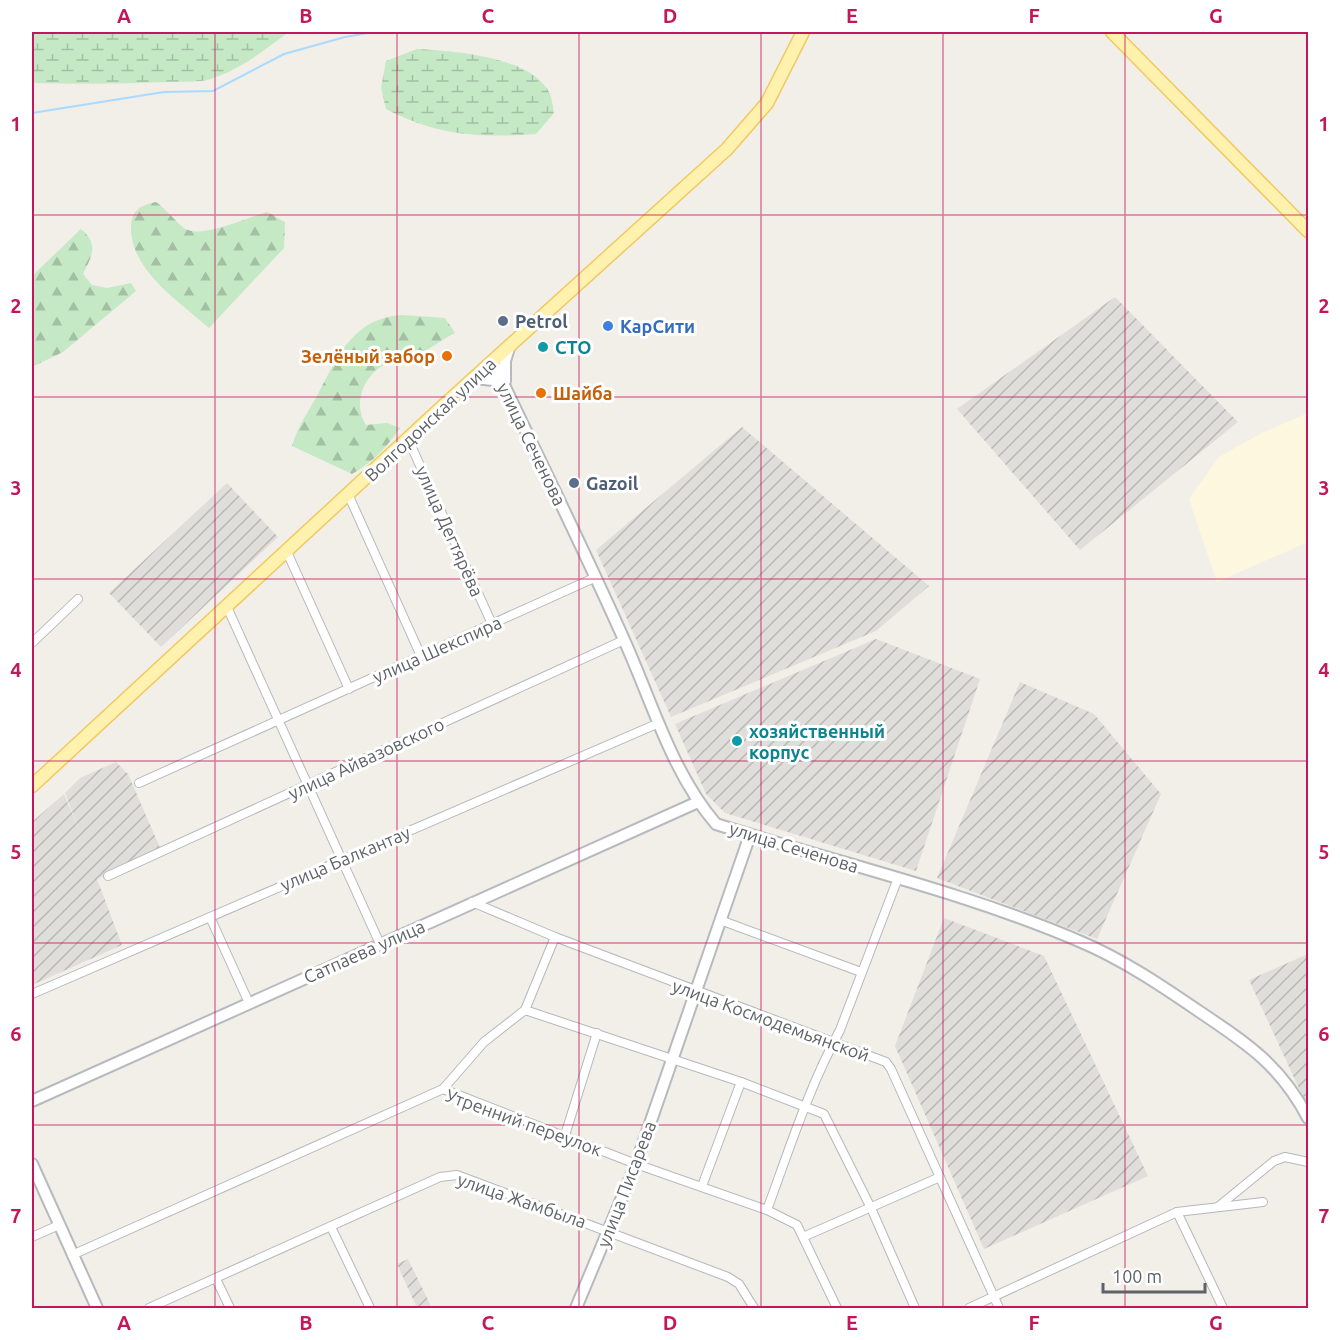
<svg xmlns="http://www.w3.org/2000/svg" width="1340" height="1340" viewBox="0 0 1340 1340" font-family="Ubuntu,sans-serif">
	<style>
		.commercial { fill: #fef7e0 }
		.industrial { fill: url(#industrial-furrows) }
		.forest { fill: url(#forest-firs) }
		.wetland { fill: url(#wetland-marsh) }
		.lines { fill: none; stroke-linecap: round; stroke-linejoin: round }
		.stream { stroke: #aadaff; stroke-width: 2 }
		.street-casing { stroke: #b5b8bc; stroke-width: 10 }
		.secondary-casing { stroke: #b6babf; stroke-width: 14 }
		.primary-casing { stroke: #f2c960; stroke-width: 15 }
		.street { stroke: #fff; stroke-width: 8 }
		.secondary { stroke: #fff; stroke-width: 10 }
		.primary { stroke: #fff2af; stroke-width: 12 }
		.grid { fill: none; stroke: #c2185b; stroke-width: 1.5; stroke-opacity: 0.55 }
		.service-dot { fill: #5c6f8a; stroke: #fff; stroke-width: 2 }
		.shop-dot { fill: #3f7fe0; stroke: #fff; stroke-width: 2 }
		.culture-dot { fill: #0f9aa8; stroke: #fff; stroke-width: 2 }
		.food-dot { fill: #e8710a; stroke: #fff; stroke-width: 2 }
		.labels { text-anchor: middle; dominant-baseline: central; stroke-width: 6; stroke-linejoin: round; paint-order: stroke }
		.service-label { font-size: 18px; font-weight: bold; fill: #4e5e75; stroke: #fff; text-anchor: start }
		.shop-label { font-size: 18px; font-weight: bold; fill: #366cbe; stroke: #fff; text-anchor: start }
		.culture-label { font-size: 18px; font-weight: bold; fill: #0d838f; stroke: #fff; text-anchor: start }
		.food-label { font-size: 18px; font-weight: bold; fill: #c56008; stroke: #fff; text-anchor: end }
		.street-label { font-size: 18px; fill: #5f6368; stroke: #fff }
		.neatline { fill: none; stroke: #c2185b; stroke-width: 2 }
		.grid-label { font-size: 20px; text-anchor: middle; font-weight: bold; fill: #c2185b }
	</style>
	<defs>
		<pattern id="industrial-furrows" width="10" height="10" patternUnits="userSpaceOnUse" patternTransform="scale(1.5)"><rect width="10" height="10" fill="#e0deda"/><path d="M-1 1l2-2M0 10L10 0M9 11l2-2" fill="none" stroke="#b9b8b5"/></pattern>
		<pattern id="forest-firs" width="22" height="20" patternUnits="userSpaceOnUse" patternTransform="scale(1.5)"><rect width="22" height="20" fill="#c5e8c5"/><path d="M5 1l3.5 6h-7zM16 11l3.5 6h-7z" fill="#a3c0a4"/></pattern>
		<pattern id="wetland-marsh" width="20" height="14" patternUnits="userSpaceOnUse" patternTransform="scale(1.5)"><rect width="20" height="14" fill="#c5e8c5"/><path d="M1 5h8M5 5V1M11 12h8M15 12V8" fill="none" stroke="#a3c0a4"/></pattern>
	</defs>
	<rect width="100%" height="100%" fill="#f1efe8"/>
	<!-- commercial -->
	<path class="commercial" d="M1308,413V542L1217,582L1189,499L1219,457L1262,433Z"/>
	<!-- industrial -->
	<g class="industrial">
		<path d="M1115,297L1238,422L1080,550L957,409Z"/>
		<path d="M742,427L929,586L876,631L671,717L596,550Z"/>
		<path d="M227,483L278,537L161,647L109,593Z"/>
		<path d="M876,639L980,679L916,871L725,813L706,794L675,724Z"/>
		<path d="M1020,682L1094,714L1161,794L1097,939L937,878Z"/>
		<path d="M116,762L128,774L161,850L97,879L122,945L32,985V822L64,794L79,830L65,793L80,778Z"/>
		<path d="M944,918L1044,956L1148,1176L984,1249L895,1046Z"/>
		<path d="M1308,954V1108L1249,980Z"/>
		<path d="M408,1259L432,1308H417L397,1264Z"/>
	</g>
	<!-- forest -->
	<g class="forest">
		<path d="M156,202C167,210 174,220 184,228C200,240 248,217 267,212L285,222L284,248L209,328C180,302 131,271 131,228C131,211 140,205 156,202Z"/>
		<path d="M81,229C99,244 92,256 83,274L92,285L107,288L131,283L136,291L63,352L32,367V276Z"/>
		<path d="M402,315L445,318L455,333C442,339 432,348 419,354C409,359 398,358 388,363C364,373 352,403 366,425L387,423L400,428C386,448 373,462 352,474L292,446C298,425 309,411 319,392C339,354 354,318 402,315Z"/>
	</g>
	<!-- wetland -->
	<g class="wetland">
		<path d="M32,32H289C267,48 245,66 219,76C200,84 185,81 165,82C120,84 76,84 32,83Z"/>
		<path d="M417,49C452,51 533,56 550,94C552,100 553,107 554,113L536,134C480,138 438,136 386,109L381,88L386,61Z"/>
	</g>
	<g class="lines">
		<!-- stream -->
		<g class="stream">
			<path d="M272,32H273"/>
			<path d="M32,113L164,92L213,91L284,54L345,37L374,32"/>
		</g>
		<defs>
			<g id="street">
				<path d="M408,439L492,624"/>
				<path d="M348,494L421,656"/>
				<path d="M287,552L349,689"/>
				<path d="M227,607L380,944"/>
				<path d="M32,643L78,599"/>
				<path d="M139,783L594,578"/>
				<path d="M108,876L624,640"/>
				<path d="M472,902L555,937L886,1062L891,1069L999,1308"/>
				<path d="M210,917L249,1003"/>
				<path d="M720,920L861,972"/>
				<path d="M32,994L659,723"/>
				<path d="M525,1010L741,1082L824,1114L871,1208L915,1308"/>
				<path d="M443,1089L484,1042L525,1010L555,937"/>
				<path d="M565,1135L597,1033"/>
				<path d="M702,1186L741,1082"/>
				<path d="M1219,1206L1274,1161L1285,1157L1308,1162"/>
				<path d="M767,1210C789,1150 809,1087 840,1030L898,878"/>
				<path d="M1177,1212L1223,1308"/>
				<path d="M331,1227L370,1308"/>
				<path d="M32,1237L59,1225"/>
				<path d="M803,1237L940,1177"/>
				<path d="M72,1255L443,1089L636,1164L767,1210L797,1225L837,1308"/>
				<path d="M216,1279L230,1308"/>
				<path d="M149,1308L440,1177L457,1175L728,1277L739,1284L754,1308"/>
				<path d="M969,1308L1177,1212L1263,1202"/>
			</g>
			<g id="secondary">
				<path d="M493,362C537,455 583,547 625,642C652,702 672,773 716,824C837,863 962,891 1079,941C1122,959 1162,986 1200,1012C1248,1044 1281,1066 1308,1118"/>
				<path d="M475,378L493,380L504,389"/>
				<path d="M505,381V361L510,345"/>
				<path d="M32,1101L698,802"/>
				<path d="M32,1164L97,1308"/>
				<path d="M576,1308L636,1164L750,835"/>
			</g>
			<g id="primary">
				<path d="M1112,32L1308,231"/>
				<path d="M32,786L442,407L727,149L767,103L803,32"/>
			</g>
		</defs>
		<!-- street casing -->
		<use href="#street" class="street-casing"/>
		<!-- secondary casing -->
		<use href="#secondary" class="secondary-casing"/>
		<!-- primary casing -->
		<use href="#primary" class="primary-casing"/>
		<!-- street -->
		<use href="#street" class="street"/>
		<!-- secondary -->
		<use href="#secondary" class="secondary"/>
		<!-- primary -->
		<use href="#primary" class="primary"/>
	</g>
	<!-- grid -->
	<path class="grid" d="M215,32V1308M397,32V1308M579,32V1308M761,32V1308M943,32V1308M1125,32V1308M32,215H1308M32,397H1308M32,579H1308M32,761H1308M32,943H1308M32,1125H1308"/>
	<!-- markers -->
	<g class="service-dot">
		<circle cx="503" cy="321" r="6"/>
		<circle cx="574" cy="483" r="6"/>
	</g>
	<circle class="shop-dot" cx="608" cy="326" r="6"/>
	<g class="culture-dot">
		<circle cx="543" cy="347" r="6"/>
		<circle cx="737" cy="741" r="6"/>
	</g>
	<g class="food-dot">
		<circle cx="447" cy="356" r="6"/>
		<circle cx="541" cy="393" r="6"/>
	</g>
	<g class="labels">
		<!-- service labels -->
		<g class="service-label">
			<text x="515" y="321">Petrol</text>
			<text x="586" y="483">Gazoil</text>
		</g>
		<!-- shop labels -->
		<g class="shop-label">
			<text x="620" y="326">КарСити</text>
		</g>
		<!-- culture labels -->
		<g class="culture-label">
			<text x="555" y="347">СТО</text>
			<text x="749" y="731">хозяйственный<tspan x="749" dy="21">корпус</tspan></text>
		</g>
		<!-- food labels -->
		<g class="food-label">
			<text x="435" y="356">Зелёный забор</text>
			<text x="553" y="393" text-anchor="start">Шайба</text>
		</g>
		<!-- street labels -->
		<g class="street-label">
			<text transform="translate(430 419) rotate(-43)">Волгодонская улица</text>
			<text transform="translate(532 444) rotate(64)">улица Сеченова</text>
			<text transform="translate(450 531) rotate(66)">улица Дегтярёва</text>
			<text transform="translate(437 649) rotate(-24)">улица Шекспира</text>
			<text transform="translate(366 758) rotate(-25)">улица Айвазовского</text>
			<text transform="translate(794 847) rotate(17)">улица Сеченова</text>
			<text transform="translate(345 858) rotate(-23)">улица Балкантау</text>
			<text transform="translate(364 951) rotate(-24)">Сатпаева улица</text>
			<text transform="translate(771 1020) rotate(20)">улица Космодемьянской</text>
			<text transform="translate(524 1122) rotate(20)">Утренний переулок</text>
			<text transform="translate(626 1184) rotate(-69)">улица Писарева</text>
			<text transform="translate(522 1200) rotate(19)">улица Жамбыла</text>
		</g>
	</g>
	<!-- border -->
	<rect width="1340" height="1340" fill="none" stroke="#ffffff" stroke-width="66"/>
	<!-- scale -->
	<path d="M1103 1283v9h102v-9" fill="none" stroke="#5f6368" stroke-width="3"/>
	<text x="1112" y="1283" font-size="18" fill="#5f6368" stroke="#ffffff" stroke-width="4.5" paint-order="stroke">100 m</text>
	<rect x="33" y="33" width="1274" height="1274" class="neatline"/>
	<g class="grid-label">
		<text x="124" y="23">A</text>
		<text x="306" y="23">B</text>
		<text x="488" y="23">C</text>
		<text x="670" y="23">D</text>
		<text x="852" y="23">E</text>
		<text x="1034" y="23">F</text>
		<text x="1216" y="23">G</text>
		<text x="16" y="131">1</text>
		<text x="1324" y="131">1</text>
		<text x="16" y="313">2</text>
		<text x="1324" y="313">2</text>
		<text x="16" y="495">3</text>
		<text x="1324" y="495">3</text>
		<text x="16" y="677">4</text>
		<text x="1324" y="677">4</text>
		<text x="16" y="859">5</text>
		<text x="1324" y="859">5</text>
		<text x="16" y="1041">6</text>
		<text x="1324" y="1041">6</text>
		<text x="16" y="1223">7</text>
		<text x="1324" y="1223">7</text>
		<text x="124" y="1330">A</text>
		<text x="306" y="1330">B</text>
		<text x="488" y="1330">C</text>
		<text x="670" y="1330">D</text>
		<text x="852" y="1330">E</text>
		<text x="1034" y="1330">F</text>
		<text x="1216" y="1330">G</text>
	</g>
</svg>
